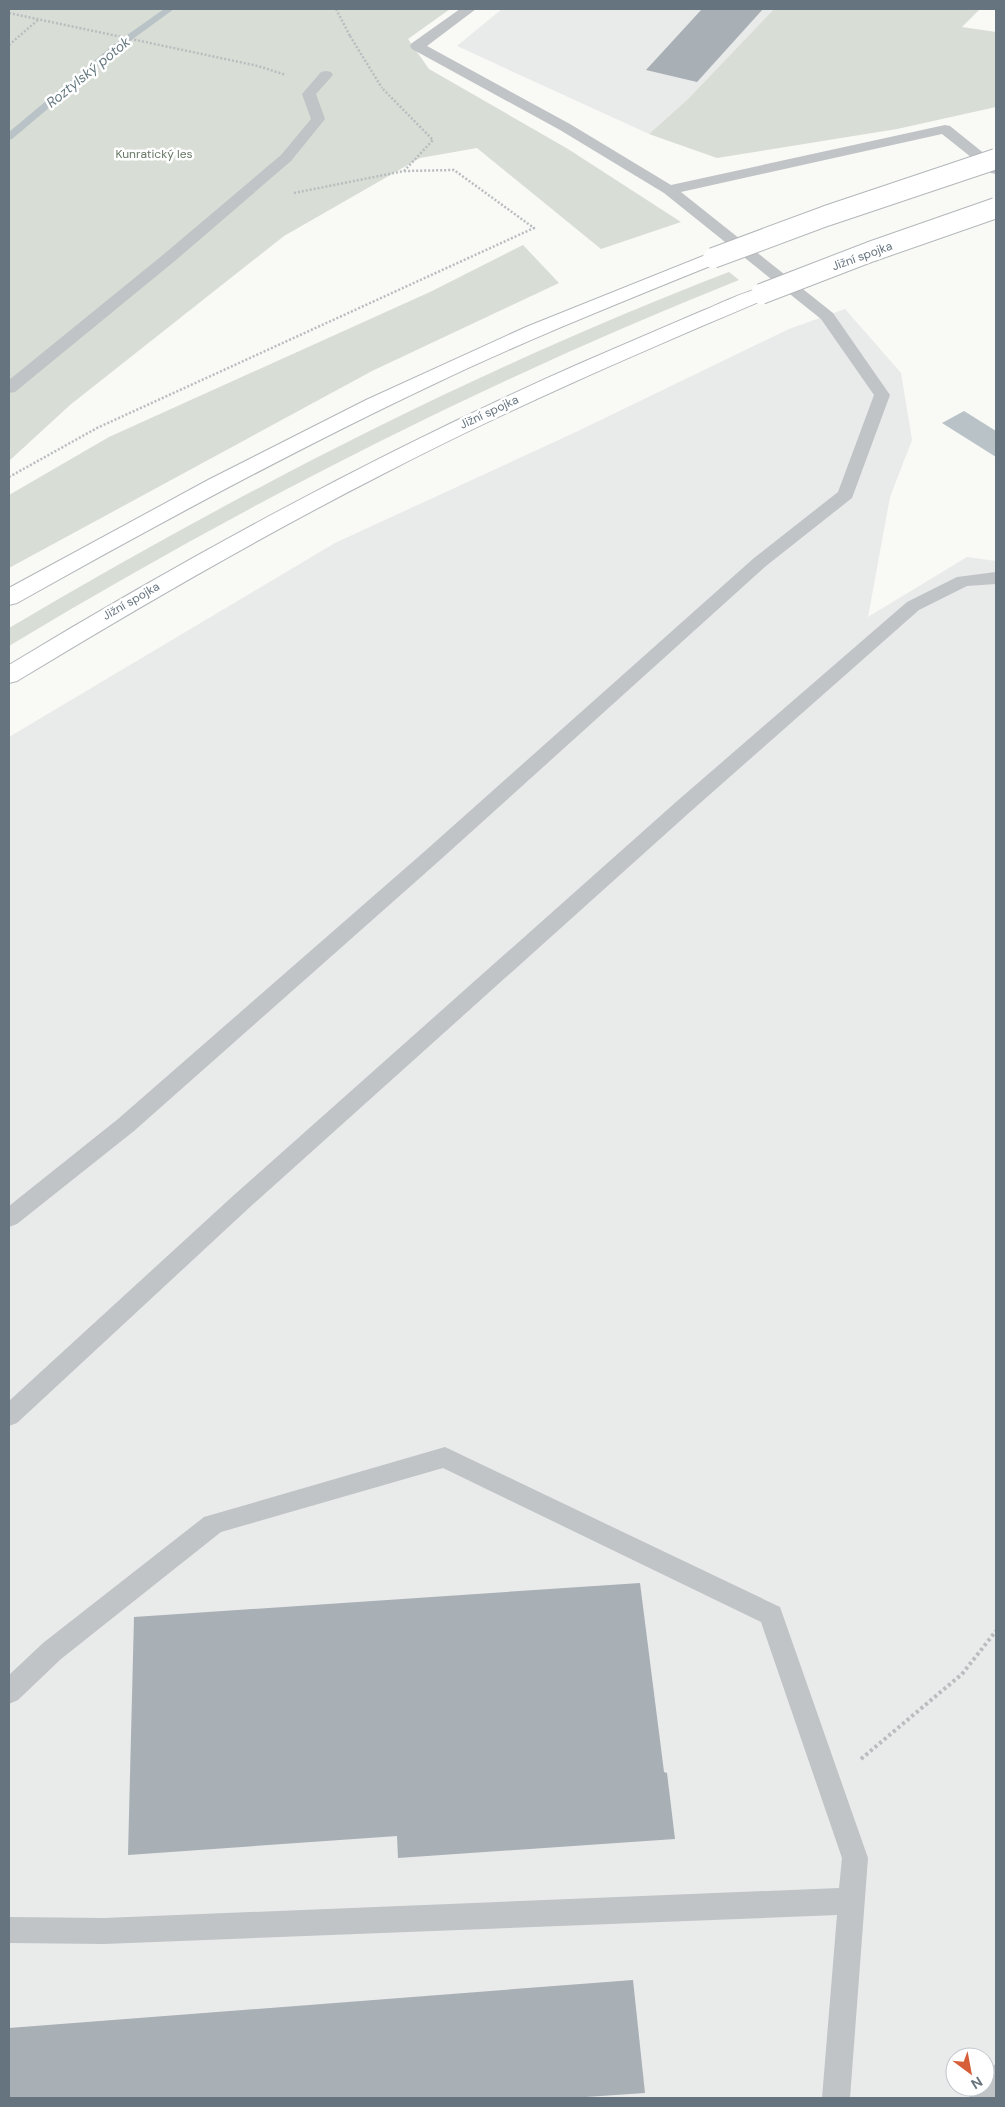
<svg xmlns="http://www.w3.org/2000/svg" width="1005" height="2107" viewBox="0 0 1005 2107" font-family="'DM Sans',sans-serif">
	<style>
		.built { fill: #e9eaea; fill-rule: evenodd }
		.green { fill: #d8ddd6 }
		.water { fill: #b9c3c7 }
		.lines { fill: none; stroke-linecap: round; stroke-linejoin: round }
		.stream { fill: #b9c3c7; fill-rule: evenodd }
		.building { fill: #a8afb5 }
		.highway-casing { stroke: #b3b7ba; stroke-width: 2 }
		.path-far1 { stroke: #babdbf; stroke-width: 2.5; stroke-dasharray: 2 2; stroke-linecap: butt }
		.path { stroke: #babdbf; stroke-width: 4; stroke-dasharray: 3 3; stroke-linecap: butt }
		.lane { fill: #c0c4c7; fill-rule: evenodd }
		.highway { fill: #fff; fill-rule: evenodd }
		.highway-bridge-casing { stroke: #b3b7ba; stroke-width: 22; stroke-linecap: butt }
		.path-bridge { stroke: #babdbf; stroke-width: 2.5; stroke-dasharray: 2 2; stroke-linecap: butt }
		.highway-bridge { stroke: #fff; stroke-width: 20 }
		.labels { text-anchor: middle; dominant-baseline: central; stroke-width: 5; stroke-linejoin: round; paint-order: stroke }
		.far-park-label { font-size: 12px; fill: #677864; stroke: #fff }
		.far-street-label { font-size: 12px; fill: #66747f; stroke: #fff }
		.far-water-label { font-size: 14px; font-style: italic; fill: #667980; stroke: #fff }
	</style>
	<rect width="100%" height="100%" fill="#f9f9f6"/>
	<!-- built -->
	<g class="built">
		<path d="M502,9H774L688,99L649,134L457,46Z"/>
		<path d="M845,309L901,373L912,440L890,497L868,617L967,557L996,561V2098H9V737L335,543L576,432L789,329ZM955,2057H985V2087H955Z"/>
	</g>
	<!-- green -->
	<g class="green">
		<path d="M9,9H450L408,39L429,69L568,149L681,222L601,249L477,148L420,158L284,236L70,405L9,461Z"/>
		<path d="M774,9H980L962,27L996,32V107L897,129L717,158L649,134L688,99Z"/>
		<path d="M523,245L559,283L372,371L9,568V495L109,437L430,292Z"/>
		<path d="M729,272L739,280C486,381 243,505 9,646V628C239,492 479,368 729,272Z"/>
	</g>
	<!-- water -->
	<path class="water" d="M964,411L996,431V457L942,423Z"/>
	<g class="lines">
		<!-- stream -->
		<path class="stream" d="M164,9H174L119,49L12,139L9,140V132L113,45Z"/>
	</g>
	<!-- building -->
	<g class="building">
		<path d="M702,9H763L697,82L646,70Z"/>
		<path d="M640,1583L664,1772L667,1773L675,1839L398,1858L397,1836L128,1855L134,1617Z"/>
		<path d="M633,1980L645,2093L571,2098H9V2028Z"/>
	</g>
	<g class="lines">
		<defs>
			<g id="highway">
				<path d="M713,252L720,254L723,258L720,262C624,301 528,339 434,384C292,451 154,526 17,603L9,605V588L208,480L366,400L526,327Z"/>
				<path d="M761,288L768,290L771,294L768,298C638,353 508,409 383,474C258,538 137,608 17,681L9,683V665C194,553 384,450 581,363C622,345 662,328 702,311C721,303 741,293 761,288Z"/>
			</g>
		</defs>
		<!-- highway casing -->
		<use href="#highway" class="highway-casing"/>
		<!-- path-far1 -->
		<g class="path-far1">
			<path d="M336,9L350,36"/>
			<path d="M9,13L258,66L286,75"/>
			<path d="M9,45L39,19"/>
			<path d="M294,193L404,171L433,140L382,88"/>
			<path d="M9,477L97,428L534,228L454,170L404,171"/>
		</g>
		<!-- path -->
		<path class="path" d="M861,1759L962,1674L996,1631"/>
		<!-- lane -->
		<g class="lane">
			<path d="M460,9H476L427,46L570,124L671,185L945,125L950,126L996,163V174L991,173L942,134L681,192L833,313L890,395L852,498L766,566L439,861L134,1131L17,1224L9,1227V1206L118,1119L425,851L754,558L838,492L874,395L821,319L664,193L560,130L412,49L410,46L412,43Z"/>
			<path d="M326,71L331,72L333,75L316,94L325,119L291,161L176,260L15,392L9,393V380L164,254L281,155L311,119L302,94L321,72Z"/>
			<path d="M996,572V584L967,586L919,610L690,812L250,1207L17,1423L9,1426V1401L234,1195L676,802L907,602L957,577Z"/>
			<path d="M445,1447L780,1607L868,1858L850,2098H822L837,1915L104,1944L9,1943V1917L104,1918L839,1888L842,1858L761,1622L443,1468L221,1532L61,1659L18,1700L9,1704V1675L43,1643L204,1517Z"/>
			<path d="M996,2064V2098H969L973,2087H985V2069Z"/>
		</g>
		<!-- highway -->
		<use href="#highway" class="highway"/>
		<defs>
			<g id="highway-bridge">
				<path d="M713,258L826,216L996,159"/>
				<path d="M761,294L870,252L996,208"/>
			</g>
		</defs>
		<!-- highway-bridge casing -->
		<use href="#highway-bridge" class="highway-bridge-casing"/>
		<!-- path-bridge -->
		<path class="path-bridge" d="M350,36L382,88"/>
		<!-- highway-bridge -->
		<use href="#highway-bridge" class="highway-bridge"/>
	</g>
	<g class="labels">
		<!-- far-park labels -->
		<g class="far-park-label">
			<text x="154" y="154">Kunratický les</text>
		</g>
		<!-- far-street labels -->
		<g class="far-street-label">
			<text transform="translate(862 256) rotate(-20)">Jižní spojka</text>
			<text transform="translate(489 412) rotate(-25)">Jižní spojka</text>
			<text transform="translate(131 601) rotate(-30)">Jižní spojka</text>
		</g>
		<!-- far-water labels -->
		<g class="far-water-label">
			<text transform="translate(88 72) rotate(-39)">Roztylský potok</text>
		</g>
	</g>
	<!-- border -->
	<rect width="1005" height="2107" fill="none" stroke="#66747f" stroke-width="20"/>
	<!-- north arrow -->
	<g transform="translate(970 2072) rotate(148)"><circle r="24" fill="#ffffff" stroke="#c2c7cc"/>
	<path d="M0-4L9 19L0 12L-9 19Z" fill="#d65f39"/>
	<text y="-8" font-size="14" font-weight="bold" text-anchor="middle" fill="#66747f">N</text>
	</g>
</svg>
